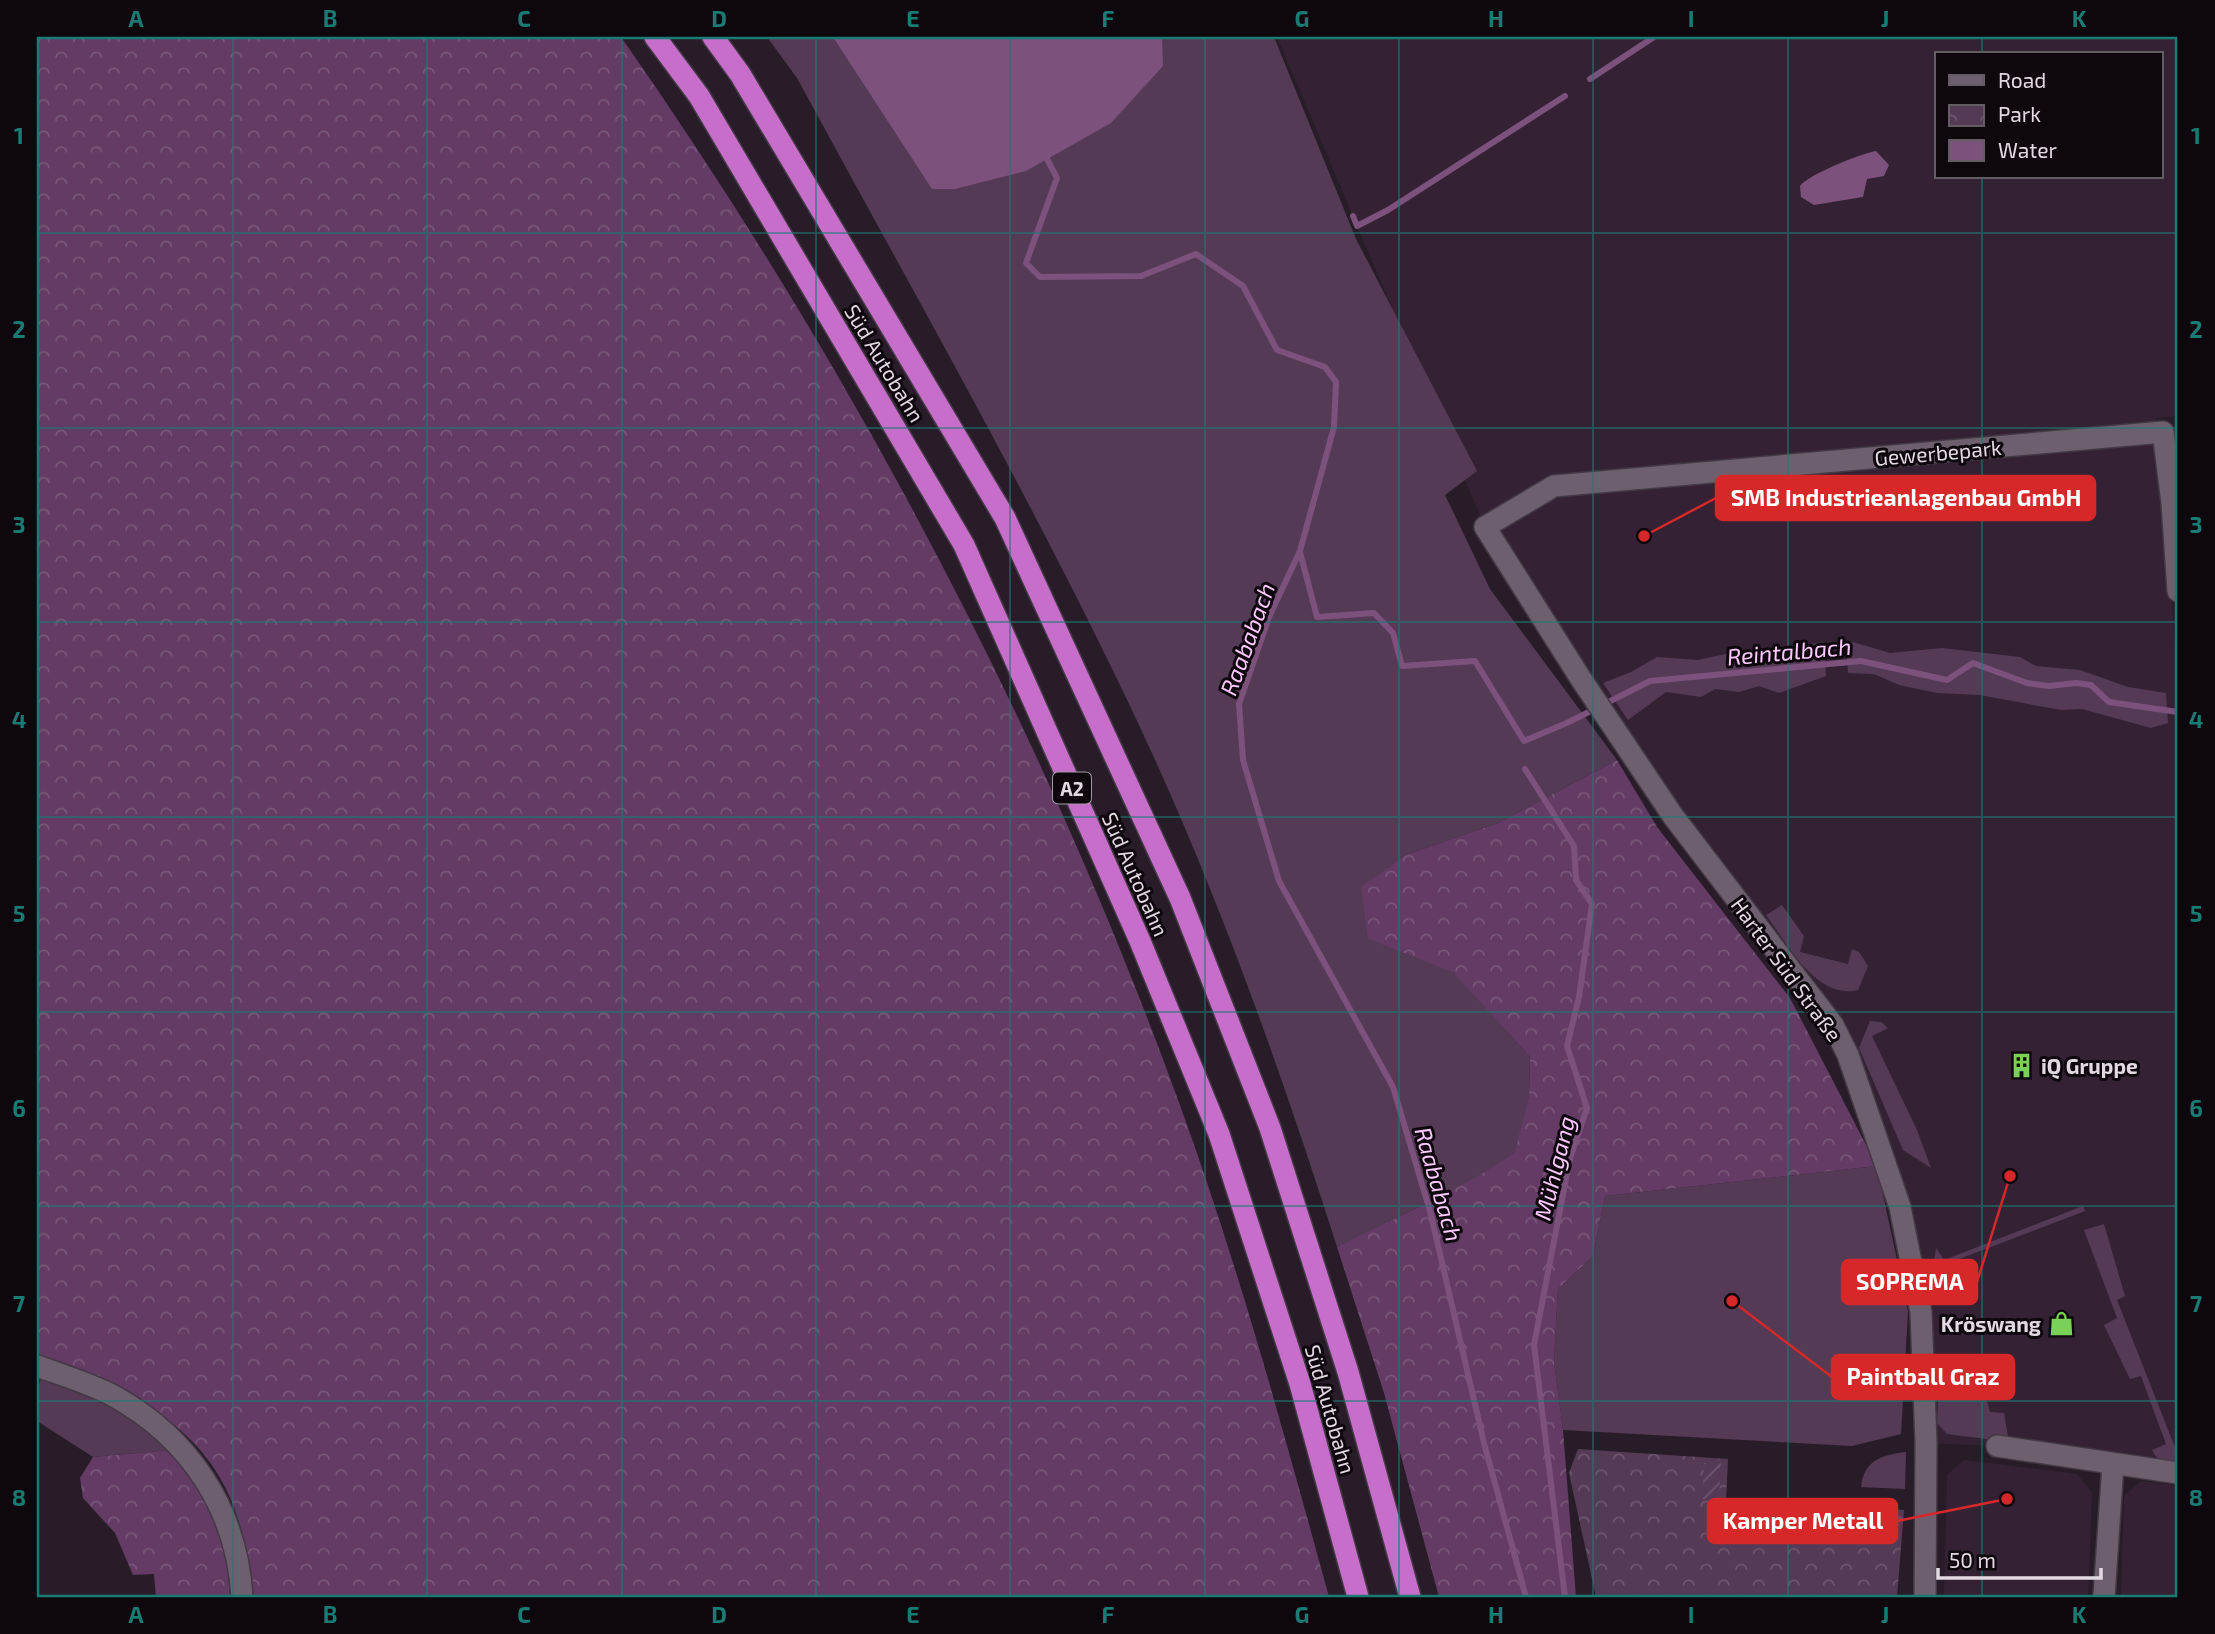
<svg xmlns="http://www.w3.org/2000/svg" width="2215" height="1634" viewBox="0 0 2215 1634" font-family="'Exo 2',sans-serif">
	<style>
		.built { fill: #342234; fill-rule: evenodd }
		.grass { fill: #553a56 }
		.forest { fill: url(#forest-crowns) }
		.park { fill: url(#park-crowns) }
		.garden { fill: url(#garden-furrows) }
		.water { fill: #7c527d }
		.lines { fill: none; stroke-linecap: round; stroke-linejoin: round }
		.stream { stroke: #7c527d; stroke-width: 6 }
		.minor-casing { stroke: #433944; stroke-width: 24 }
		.tertiary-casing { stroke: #433944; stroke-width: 24 }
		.motorway-casing { stroke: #433944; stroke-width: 24 }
		.minor { stroke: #6e5f6e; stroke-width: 21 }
		.tertiary { stroke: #6e5f6e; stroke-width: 21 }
		.motorway { stroke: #c76ecb; stroke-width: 21 }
		.grid { fill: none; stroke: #1a7b74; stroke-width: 2; stroke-opacity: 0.55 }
		.labels { text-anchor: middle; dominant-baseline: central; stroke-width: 6; stroke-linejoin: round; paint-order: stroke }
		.shield { fill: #0e080e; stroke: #a29aa2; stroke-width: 2 }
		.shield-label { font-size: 19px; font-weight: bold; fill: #e2d9e2 }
		.street-label { font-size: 21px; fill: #e2d9e2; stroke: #0e080e }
		.poi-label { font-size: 21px; font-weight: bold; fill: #e2d9e2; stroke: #0e080e; text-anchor: start }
		.water-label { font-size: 23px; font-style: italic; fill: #fdc9fe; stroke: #0e080e }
		.leader { fill: none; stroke: #d62828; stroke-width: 2.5 }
		.callout-dot { fill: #d62828; stroke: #0e080e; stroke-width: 2.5 }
		.callout { fill: #d62828; stroke: #d62828; stroke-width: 2.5 }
		.callout-label { font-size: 23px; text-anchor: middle; font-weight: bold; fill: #fff }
		.neatline { fill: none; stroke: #1a7b74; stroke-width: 2.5 }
		.grid-label { font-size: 23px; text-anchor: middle; font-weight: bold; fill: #1a7b74 }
	</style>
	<defs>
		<pattern id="forest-crowns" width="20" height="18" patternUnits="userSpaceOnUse" patternTransform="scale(1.75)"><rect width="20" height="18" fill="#633b64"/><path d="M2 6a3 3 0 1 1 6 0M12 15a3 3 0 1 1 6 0" fill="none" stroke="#79577a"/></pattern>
		<pattern id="park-crowns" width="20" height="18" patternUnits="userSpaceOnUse" patternTransform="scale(1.75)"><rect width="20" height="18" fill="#553a56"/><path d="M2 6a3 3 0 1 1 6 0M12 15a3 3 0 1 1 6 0" fill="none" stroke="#6d566e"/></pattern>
		<pattern id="garden-furrows" width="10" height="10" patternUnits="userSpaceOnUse" patternTransform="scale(1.75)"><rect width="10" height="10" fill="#553a56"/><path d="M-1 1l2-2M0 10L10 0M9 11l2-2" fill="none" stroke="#6d566e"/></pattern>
	</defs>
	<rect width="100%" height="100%" fill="#291c29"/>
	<!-- built -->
	<g class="built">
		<path d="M1277,37H2178V416L2156,418L2178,681V1473L1997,1446L1926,1443L1900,1207L1833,1025L1771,948L1485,527ZM1937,54H2161V177H1937Z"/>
		<path d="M1964,1460L2077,1474L2092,1493L2088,1597H1944L1947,1475Z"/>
		<path d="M2141,1481L2178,1486V1597H2121L2124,1496Z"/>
	</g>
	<!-- grass -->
	<g class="grass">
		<path d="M767,37H1274L1356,239L1477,471L1445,495L1490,589L1617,760L1498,823L1408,854L1369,939L1453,971L1530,1057L1529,1096L1516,1152L1480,1177L1337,1247C1276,1055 1208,866 1120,685C1020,478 906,279 797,78Z"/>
		<path d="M1846,640L1890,653L1942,648L2020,657L2036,666L2080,670L2128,687L2166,693L2168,723L2151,728L2082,709L2061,710L1980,695L1937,693L1899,685L1874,674L1848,673Z"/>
		<path d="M1824,642L1826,676L1779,693L1759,686L1739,692L1715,689L1701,697L1666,692L1628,720L1603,683L1631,672L1657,657L1698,660L1740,651L1760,656L1778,649Z"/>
		<path d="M1782,905L1804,936L1800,952L1848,964L1852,949L1859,952L1868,966L1858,990C1816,1000 1788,944 1766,915Z"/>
		<path d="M1870,1021L1881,1022L1888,1028L1872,1036L1917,1130L1931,1168L1903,1150L1859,1048Z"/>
		<path d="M1877,1166L1908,1312L1901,1434L1852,1446L1563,1430L1554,1361L1558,1289L1593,1256L1605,1196Z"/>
		<path d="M2083,1206L2085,1211L1946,1264L1945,1297L1941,1301L1936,1298L1933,1267L1936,1248L1944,1260Z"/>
		<path d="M2104,1224L2125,1296L2117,1300L2178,1455V1464C2166,1463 2157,1462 2152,1450L2166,1444L2141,1376L2130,1379L2104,1325L2117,1318L2084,1230Z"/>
		<path d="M1944,1356L1957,1370L1965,1396L1985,1393L1990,1412L2004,1413L2008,1436L2035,1441L2034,1445L1947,1434L1937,1423L1940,1358Z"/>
		<path d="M42,1376L123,1409L170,1450L93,1457L37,1421V1390Z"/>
		<path d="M1906,1452L1905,1489L1861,1487C1864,1460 1882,1455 1906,1452Z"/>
	</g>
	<!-- forest -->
	<g class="forest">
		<path d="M37,37H621C852,367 1044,729 1181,1108C1239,1268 1284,1433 1329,1597H251C244,1448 164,1403 37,1355Z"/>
		<path d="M1617,760L1657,827L1790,998L1877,1166L1605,1196L1593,1256L1558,1289L1554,1361L1563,1430L1576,1597H1439L1384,1393L1337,1247C1397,1216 1461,1191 1515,1152L1529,1096L1530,1057L1453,972L1368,939L1361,887L1408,854L1498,823Z"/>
		<path d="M170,1450C210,1493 227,1539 230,1597H156L154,1574L133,1575L115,1533L83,1498L80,1478L93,1457Z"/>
	</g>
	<!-- park -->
	<path class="park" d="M1578,1449L1728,1459L1726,1500L1904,1510L1897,1597H1596L1569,1473Z"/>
	<!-- garden -->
	<path class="garden" d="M1704,1463H1721L1719,1500L1702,1499Z"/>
	<!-- water -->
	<g class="water">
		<path d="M833,37H1162L1163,66L1111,123L1026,171L955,189H932Z"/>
		<path d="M1876,151L1889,165L1884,176L1867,179L1863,197L1814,205L1801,197L1800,186C1808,175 1859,154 1876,151Z"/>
	</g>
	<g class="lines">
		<!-- stream -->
		<g class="stream">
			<path d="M1590,79L1654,37"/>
			<path d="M1045,155L1057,178L1026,263L1040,277L1141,276L1196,254L1243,286L1277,350L1325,367L1336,382L1334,427L1300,551L1269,617L1239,704L1243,760L1279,881L1393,1087L1430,1211L1484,1443L1526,1597"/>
			<path d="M1353,216L1357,226L1388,210L1565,96"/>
			<path d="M1300,552L1317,617L1374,613L1393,633L1402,666L1475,661L1524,741L1569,722L1650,681L1861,661L1947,680L1973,663L2027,683L2049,686L2076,683L2091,685L2109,702L2178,712"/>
			<path d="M1525,769L1574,846L1576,880L1592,904L1579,997L1567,1046L1587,1108L1570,1158L1534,1345L1565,1597"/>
		</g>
		<defs>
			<g id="minor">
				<path d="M1997,1446L2178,1473"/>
				<path d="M1925,1597L1926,1443L1921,1312L1900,1207L1848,1055L1833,1025L1673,816L1581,679L1485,527L1554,486L2163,432L2172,503L2178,591"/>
				<path d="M2104,1597L2113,1464"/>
			</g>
			<path id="tertiary" d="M37,1366C62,1375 88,1383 112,1395C189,1437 237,1509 242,1597"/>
			<g id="motorway">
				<path d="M655,37L699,96L964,545L1140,941L1219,1134L1300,1384L1358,1597"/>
				<path d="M713,37L740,74L1005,518L1180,898L1270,1128L1348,1372L1410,1597"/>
			</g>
		</defs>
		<!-- minor casing -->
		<use href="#minor" class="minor-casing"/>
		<!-- tertiary casing -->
		<use href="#tertiary" class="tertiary-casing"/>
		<!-- motorway casing -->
		<use href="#motorway" class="motorway-casing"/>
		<!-- minor -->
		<use href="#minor" class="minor"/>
		<!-- tertiary -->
		<use href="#tertiary" class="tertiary"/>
		<!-- motorway -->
		<use href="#motorway" class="motorway"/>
	</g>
	<!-- grid -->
	<path class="grid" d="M233,37V1597M427,37V1597M622,37V1597M816,37V1597M1010,37V1597M1205,37V1597M1399,37V1597M1593,37V1597M1788,37V1597M1982,37V54M1982,177V1597M37,233H2178M37,428H2178M37,622H2178M37,817H2178M37,1012H2178M37,1206H2178M37,1401H2178"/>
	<!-- icons -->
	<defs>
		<symbol id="building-bare" viewBox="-9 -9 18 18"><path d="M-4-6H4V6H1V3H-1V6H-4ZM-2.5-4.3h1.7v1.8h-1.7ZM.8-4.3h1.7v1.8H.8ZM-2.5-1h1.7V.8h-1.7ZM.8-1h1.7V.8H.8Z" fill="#79d157" stroke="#0e080e" stroke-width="2.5" paint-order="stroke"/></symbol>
		<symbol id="shop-bare" viewBox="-9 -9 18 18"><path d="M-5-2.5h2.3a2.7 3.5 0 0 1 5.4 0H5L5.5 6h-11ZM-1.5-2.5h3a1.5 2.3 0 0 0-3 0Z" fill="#79d157" stroke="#0e080e" stroke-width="2.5" paint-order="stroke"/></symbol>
	</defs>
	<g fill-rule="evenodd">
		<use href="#building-bare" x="2004" y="1048" width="35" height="35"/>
		<use href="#shop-bare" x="2044" y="1306" width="35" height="35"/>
	</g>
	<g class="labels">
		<!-- shield labels -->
		<rect class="shield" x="1053" y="772.5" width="38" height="31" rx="5"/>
		<g class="shield-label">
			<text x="1072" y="788">A2</text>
		</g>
		<!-- street labels -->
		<g class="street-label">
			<text transform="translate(885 363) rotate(59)">Süd Autobahn</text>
			<text transform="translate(1938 452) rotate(-5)">Gewerbepark</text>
			<text transform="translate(1136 874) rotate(66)">Süd Autobahn</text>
			<text transform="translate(1787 969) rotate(54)">Harter Süd Straße</text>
			<text transform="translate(1331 1409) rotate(74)">Süd Autobahn</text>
		</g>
		<!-- poi labels -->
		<g class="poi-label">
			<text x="2041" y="1065">iQ Gruppe</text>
			<text x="2041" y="1323" text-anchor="end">Kröswang</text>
		</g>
		<!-- water labels -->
		<g class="water-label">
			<text transform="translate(1247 639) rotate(-70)">Raababach</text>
			<text transform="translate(1789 651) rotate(-5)">Reintalbach</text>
			<text transform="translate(1554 1168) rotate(-76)">Mühlgang</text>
			<text transform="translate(1439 1184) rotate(74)">Raababach</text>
		</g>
	</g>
	<!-- callouts -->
	<path class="leader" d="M1644 536L1716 498M2010 1176L1977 1282M1732 1301L1832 1377M2007 1499L1897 1521"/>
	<g class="callout-dot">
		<circle cx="1644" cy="536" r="7"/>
		<circle cx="2010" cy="1176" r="7"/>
		<circle cx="1732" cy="1301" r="7"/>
		<circle cx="2007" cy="1499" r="7"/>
	</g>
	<g class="callout">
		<rect x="1716" y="476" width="379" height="44" rx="7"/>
		<rect x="1842" y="1260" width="135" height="44" rx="7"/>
		<rect x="1832" y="1355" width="182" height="44" rx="7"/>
		<rect x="1708" y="1499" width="189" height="44" rx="7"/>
	</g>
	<g class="callout-label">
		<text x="1906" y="506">SMB Industrieanlagenbau GmbH</text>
		<text x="1910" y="1290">SOPREMA</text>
		<text x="1923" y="1385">Paintball Graz</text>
		<text x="1803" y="1529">Kamper Metall</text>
	</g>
	<!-- border -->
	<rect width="2215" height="1634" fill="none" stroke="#0e080e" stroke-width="77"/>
	<!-- legend -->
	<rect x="1935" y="52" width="228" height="126" fill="#0e080e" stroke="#635c63" stroke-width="2"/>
	<rect x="1949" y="75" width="35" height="10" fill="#6e5f6e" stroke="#635c63" stroke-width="2"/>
	<text x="1998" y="88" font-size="21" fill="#e2d9e2">Road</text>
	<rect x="1949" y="105" width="35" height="21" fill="url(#park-crowns)" stroke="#635c63" stroke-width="2"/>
	<text x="1998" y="122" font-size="21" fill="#e2d9e2">Park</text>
	<rect x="1949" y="140" width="35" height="21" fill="#7c527d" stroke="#635c63" stroke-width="2"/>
	<text x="1998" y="158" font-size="21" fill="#e2d9e2">Water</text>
	<!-- scale -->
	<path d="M1938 1568v10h163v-10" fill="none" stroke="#e2d9e2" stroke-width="3.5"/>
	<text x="1949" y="1568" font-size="21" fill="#e2d9e2" stroke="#0e080e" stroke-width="5" paint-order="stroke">50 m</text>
	<rect x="38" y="38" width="2138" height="1558" class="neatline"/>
	<g class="grid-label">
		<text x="136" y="27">A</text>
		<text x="330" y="27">B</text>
		<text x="524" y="27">C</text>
		<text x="719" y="27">D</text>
		<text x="913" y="27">E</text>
		<text x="1108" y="27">F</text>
		<text x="1302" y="27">G</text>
		<text x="1496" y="27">H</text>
		<text x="1691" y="27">I</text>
		<text x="1885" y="27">J</text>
		<text x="2079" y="27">K</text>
		<text x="19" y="144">1</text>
		<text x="2196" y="144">1</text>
		<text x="19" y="338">2</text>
		<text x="2196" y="338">2</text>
		<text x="19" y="533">3</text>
		<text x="2196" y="533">3</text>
		<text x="19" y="728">4</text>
		<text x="2196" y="728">4</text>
		<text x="19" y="922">5</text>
		<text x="2196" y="922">5</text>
		<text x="19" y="1117">6</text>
		<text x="2196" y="1117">6</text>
		<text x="19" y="1312">7</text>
		<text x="2196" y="1312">7</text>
		<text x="19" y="1506">8</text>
		<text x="2196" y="1506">8</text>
		<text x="136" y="1623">A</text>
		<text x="330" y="1623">B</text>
		<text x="524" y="1623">C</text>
		<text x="719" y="1623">D</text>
		<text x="913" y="1623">E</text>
		<text x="1108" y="1623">F</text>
		<text x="1302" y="1623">G</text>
		<text x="1496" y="1623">H</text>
		<text x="1691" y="1623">I</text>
		<text x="1885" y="1623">J</text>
		<text x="2079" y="1623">K</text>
	</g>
</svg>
